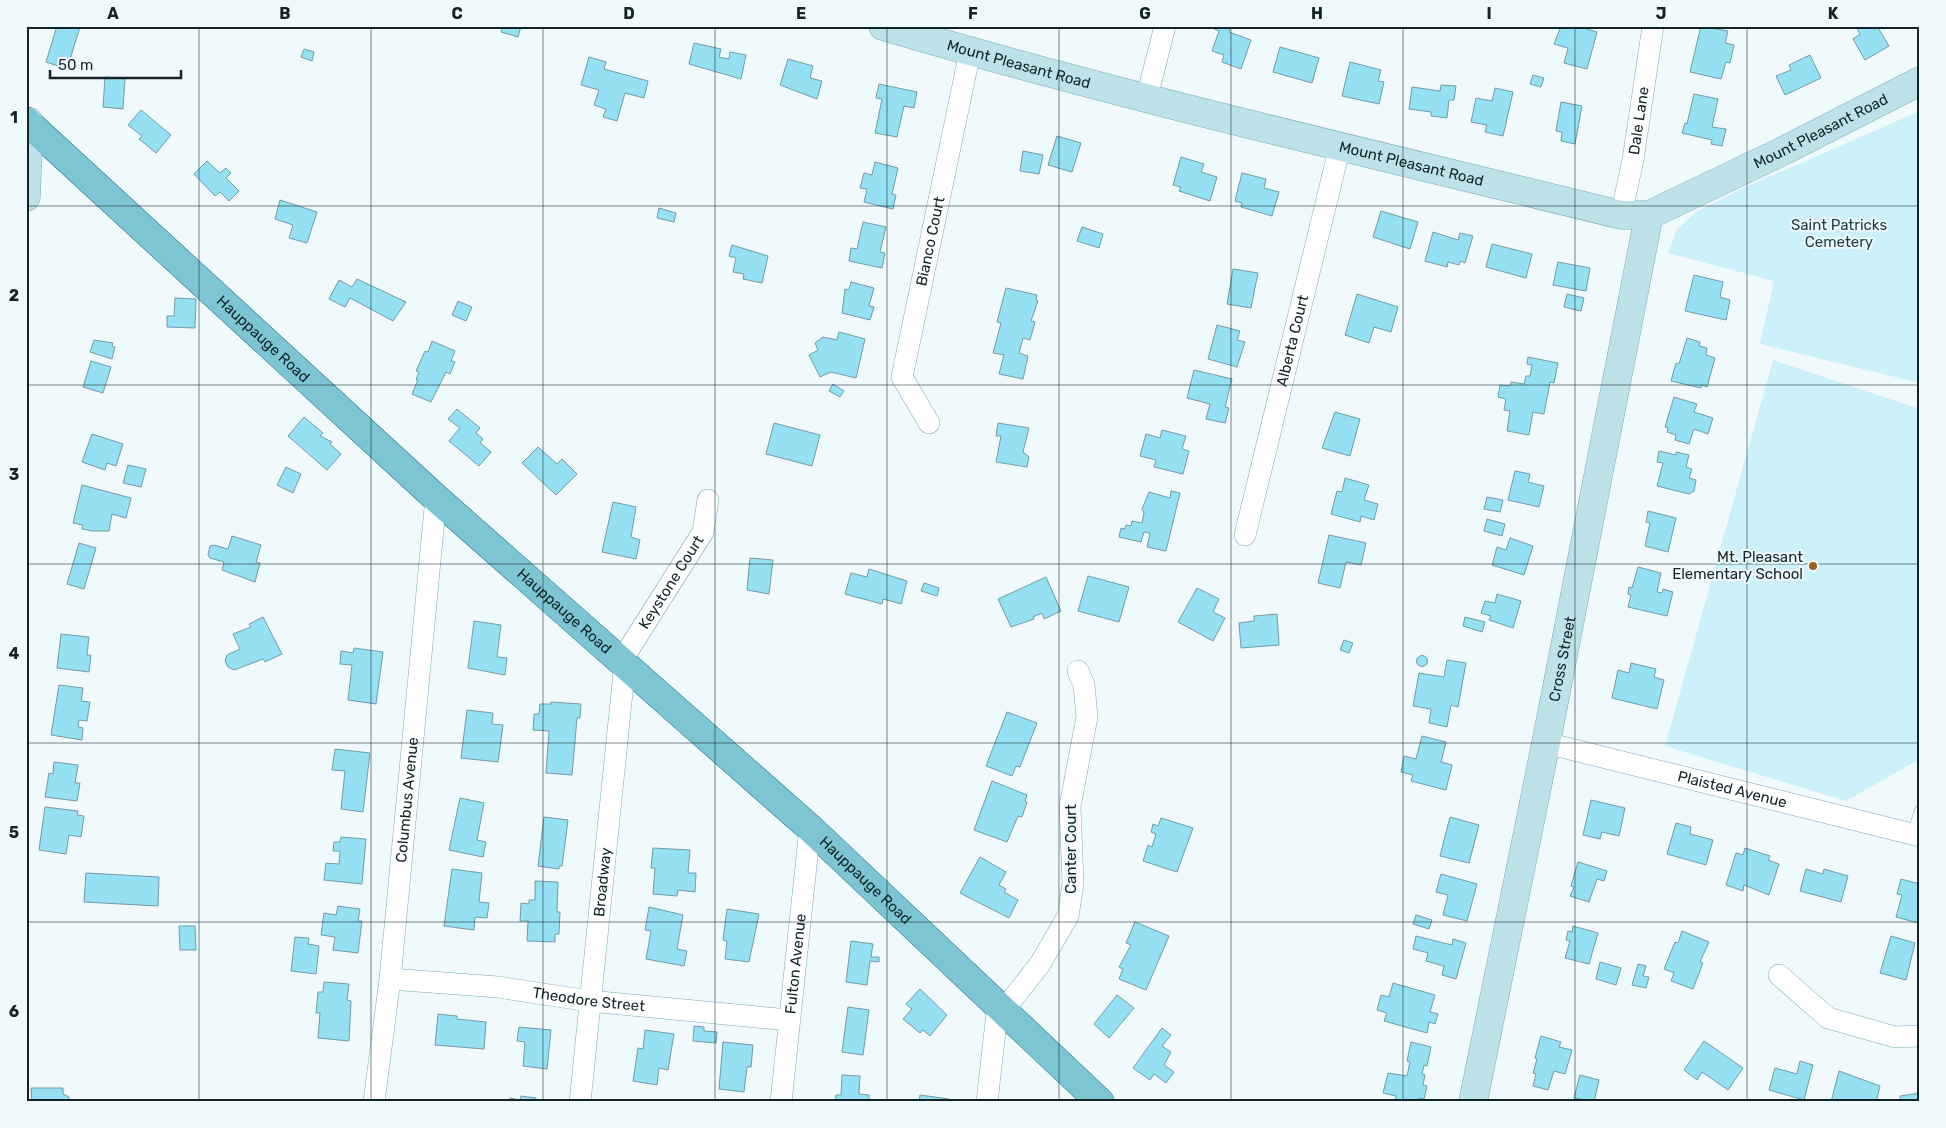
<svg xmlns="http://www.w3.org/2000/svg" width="1946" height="1128" viewBox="0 0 1946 1128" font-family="Rubik,sans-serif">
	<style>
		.green { fill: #ccf1fa }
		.building { fill: #95e0f3; stroke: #719ca7 }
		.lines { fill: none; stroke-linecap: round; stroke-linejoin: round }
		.lane-casing { stroke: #7da9b4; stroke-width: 11 }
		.street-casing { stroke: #7da9b4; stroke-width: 22 }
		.secondary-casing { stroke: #7da9b4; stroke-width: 29 }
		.primary-casing { stroke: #207384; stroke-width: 29 }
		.lane { stroke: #fff; stroke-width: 10 }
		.street { stroke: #fff; stroke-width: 21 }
		.secondary { stroke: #bee2e9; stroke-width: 28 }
		.primary { stroke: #7ec5d3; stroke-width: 28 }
		.grid { fill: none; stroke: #122428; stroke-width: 1; stroke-opacity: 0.55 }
		.poi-dot { fill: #9a601e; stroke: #f0f9fc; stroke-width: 2 }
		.labels { text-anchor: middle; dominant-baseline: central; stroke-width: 4; stroke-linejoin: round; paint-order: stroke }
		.street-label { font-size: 15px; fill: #122428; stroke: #f0f9fc }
		.park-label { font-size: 15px; fill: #173b43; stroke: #f0f9fc }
		.poi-label { font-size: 15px; fill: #122428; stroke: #f0f9fc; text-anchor: end }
		.neatline { fill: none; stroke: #122428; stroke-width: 2 }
		.grid-label { font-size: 16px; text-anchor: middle; font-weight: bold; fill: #122428 }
	</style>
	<rect width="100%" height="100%" fill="#f0f9fc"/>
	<!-- green -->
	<g class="green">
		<path d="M1920,111V383L1760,344L1774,281L1668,253L1676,231L1696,212L1739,190Z"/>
		<path d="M1773,360L1920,409V759L1846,801L1665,746Z"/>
	</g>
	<!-- building -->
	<g class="building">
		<path d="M57,26L80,27L67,69L46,62Z"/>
		<path d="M503,26H521L518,37L501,32Z"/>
		<path d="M1213,26H1231L1229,32L1251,40L1241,69L1222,62L1224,55L1212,51L1219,31L1212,28Z"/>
		<path d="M1561,26H1576L1597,32L1587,69L1564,63L1568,48L1554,44Z"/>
		<path d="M1701,26L1728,31L1725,43L1734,45L1730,63L1726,62L1721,79L1690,72Z"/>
		<path d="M1856,26H1877L1889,46L1865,60L1853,39L1860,34Z"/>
		<path d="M694,43L721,49L719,57L729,59L730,52L746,55L741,79L689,64Z"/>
		<path d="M1280,47L1319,58L1312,83L1273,72Z"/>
		<path d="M304,49L314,52L312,61L301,57Z"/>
		<path d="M1810,55L1821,78L1785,95L1776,76L1791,70L1789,65Z"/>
		<path d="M589,57L606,62L604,69L648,81L644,98L625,93L617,121L603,117L606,109L594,105L599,90L581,85Z"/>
		<path d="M788,59L813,66L810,78L822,81L817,99L780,85Z"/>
		<path d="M1350,62L1381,70L1378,81L1384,82L1379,104L1342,96Z"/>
		<path d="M1533,75L1544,78L1541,87L1530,84Z"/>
		<path d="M105,77L125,79L123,109L103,107Z"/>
		<path d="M879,84L917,92L914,108L904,106L897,137L875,133L882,99L876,98Z"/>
		<path d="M1441,85L1456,86L1454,100H1449L1447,118L1431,116V112L1409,109L1412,87L1440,91Z"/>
		<path d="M1495,88L1513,92L1503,136L1485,132L1487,125L1471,122L1476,98L1492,101Z"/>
		<path d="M1694,94L1718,99L1712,127L1726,129L1722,146L1711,144L1712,140L1682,133L1685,123L1687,124Z"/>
		<path d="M1561,102L1582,106L1575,144L1561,141L1562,132L1556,131Z"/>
		<path d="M141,110L171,135L156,153L139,139L142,136L128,125Z"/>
		<path d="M1057,136L1081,143L1072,172L1048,165Z"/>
		<path d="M1023,151L1043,155L1039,174L1020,171Z"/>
		<path d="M1181,157L1204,164L1201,172L1217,177L1210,201L1179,191L1181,187L1173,185Z"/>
		<path d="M207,161L220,173L226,168L231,173L226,178L239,191L229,201L220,192L215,196L194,174Z"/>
		<path d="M875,162L898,168L892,194L896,195L893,209L864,202L867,189L860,188L864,173L872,175Z"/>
		<path d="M1242,173L1266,179L1264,188L1279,192L1272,216L1241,207L1242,203L1235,201Z"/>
		<path d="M280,200L317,212L307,243L289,238L293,225L275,219Z"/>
		<path d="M659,208L676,213L674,222L657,218Z"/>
		<path d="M1381,211L1418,222L1410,249L1373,237Z"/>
		<path d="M863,222L886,227L880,252L885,253L882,268L849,261L851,248L857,249Z"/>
		<path d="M1082,227L1103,234L1099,248L1077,241Z"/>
		<path d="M1433,232L1458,240L1460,233L1473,236L1465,263L1460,261L1459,265L1448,262L1447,267L1425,261Z"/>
		<path d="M1492,244L1532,254L1526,278L1486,267Z"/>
		<path d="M732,245L768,256L762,283L743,279L744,274L733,272L736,258L729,256Z"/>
		<path d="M1558,262L1590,268L1586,291L1553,285Z"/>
		<path d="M1233,269L1258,273L1251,308L1227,304Z"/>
		<path d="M1694,275L1723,282L1720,297L1730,300L1726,320L1685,311Z"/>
		<path d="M357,279L406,302L393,321L350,298L345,307L329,299L339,280L352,287Z"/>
		<path d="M851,282L874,288L869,306L874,307L870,320L842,313L845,289L849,290Z"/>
		<path d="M1006,288L1037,295L1036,300L1038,301L1031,321L1035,322L1030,340L1023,338L1019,353L1028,356L1023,379L999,374L1004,355L993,353L1001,323L997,322Z"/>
		<path d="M1357,294L1398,307L1391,332L1374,327L1369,343L1345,335Z"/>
		<path d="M1567,294L1584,298L1581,311L1564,307Z"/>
		<path d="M175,298L196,299L195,328L167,327V316H174Z"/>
		<path d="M458,301L472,307L466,321L452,315Z"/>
		<path d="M1217,325L1240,331L1237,340L1245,342L1237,367L1208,359Z"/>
		<path d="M839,332L865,339L856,378L831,372L820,377L809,355L818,350L815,343L823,337L837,340Z"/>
		<path d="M1687,338L1700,342L1699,346L1707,348L1706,355L1715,358L1707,387L1701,385V388L1671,381L1676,363L1679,364Z"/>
		<path d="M94,340L113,343L112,346L115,347L112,359L90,352Z"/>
		<path d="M432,341L455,351L451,361L455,362L450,374L446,372L431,402L412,394L418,380H416L419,372L416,371L425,351L428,352Z"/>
		<path d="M1528,357L1558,363L1554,383L1550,382L1544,414L1533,412L1529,435L1507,431L1510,411L1504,410L1506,399L1498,397L1500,385L1510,386L1511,382L1524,384L1526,376H1530L1532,365L1527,364Z"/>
		<path d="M91,361L111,367L103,393L83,387Z"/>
		<path d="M1194,370L1232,379L1225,407L1229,408L1225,423L1206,419L1210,404L1187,398Z"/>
		<path d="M833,384L844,391L840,397L829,391Z"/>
		<path d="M1674,397L1697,404L1694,412L1713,418L1708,434L1694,429L1689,444L1675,440L1676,435L1667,432L1668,428L1665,427Z"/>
		<path d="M457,409L480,428L476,433L483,439L480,443L491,452L479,466L449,441L460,428L448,419Z"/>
		<path d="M1335,412L1360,419L1350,456L1322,448Z"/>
		<path d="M304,417L323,433L320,436L332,442L330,444L341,454L327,470L288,436Z"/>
		<path d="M774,423L820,435L812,466L766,454Z"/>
		<path d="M998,423L1029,428L1023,452L1029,457L1027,467L996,462L1001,436H996Z"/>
		<path d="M1162,430L1186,436L1182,449L1189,451L1183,474L1154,467L1156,460L1140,456L1146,434L1160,438Z"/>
		<path d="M92,434L123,444L116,466L107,463L105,470L82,462Z"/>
		<path d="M538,447L557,464L562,459L577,474L556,495L522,463Z"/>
		<path d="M1659,451L1676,455V452L1689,455L1686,467L1692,469L1689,478L1696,480L1694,491L1689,494L1657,486L1663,463L1657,462Z"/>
		<path d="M128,465L146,469L141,487L123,483Z"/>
		<path d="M286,467L301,474L293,493L277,485Z"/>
		<path d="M1515,471L1530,474L1528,482L1544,486L1539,507L1508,500Z"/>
		<path d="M1345,478L1369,485L1364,500L1378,504L1374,520L1361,516L1360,522L1331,514L1337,491L1342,492Z"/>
		<path d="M82,485L131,498L126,518L112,514L109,531H92L82,529L83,525L73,523Z"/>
		<path d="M1171,491L1180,493L1166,551L1147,547L1150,533L1144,532L1141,542L1119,537L1121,528L1125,529L1126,525L1131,526L1132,521L1142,523L1144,513L1142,509L1149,492L1170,498Z"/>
		<path d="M1487,497L1503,500L1500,512L1484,509Z"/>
		<path d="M613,502L636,507L631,537L640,540L636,559L602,552Z"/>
		<path d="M1648,511L1676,518L1668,552L1645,546L1650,523L1646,522Z"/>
		<path d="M1487,519L1505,524L1502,536L1484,531Z"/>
		<path d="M1329,535L1366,543L1361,565L1346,562L1340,588L1318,583Z"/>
		<path d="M232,536L261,545L256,562L260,563L255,582L222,570L224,562L210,558L208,555L210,546L214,545L228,549Z"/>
		<path d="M1510,538L1533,546L1524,575L1492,565L1497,547L1506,550Z"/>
		<path d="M79,543L96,548L84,589L67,584Z"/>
		<path d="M750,558L773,560L769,594L747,590Z"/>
		<path d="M1638,567L1661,573L1657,592L1662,593L1663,589L1673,592L1667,616L1628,607L1631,595L1628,594L1629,587L1632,588Z"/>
		<path d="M869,569L907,581L901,604L883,599L882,604L845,594L851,573L867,577Z"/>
		<path d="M1088,576L1129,587L1119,622L1078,611Z"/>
		<path d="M1046,577L1061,611L1044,619L1042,613L1033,617L1034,619L1011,627L998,599Z"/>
		<path d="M924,583L939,588L937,596L921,591Z"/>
		<path d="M1197,588L1219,599L1213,612L1225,618L1213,641L1178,622Z"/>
		<path d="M1497,594L1521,601L1513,628L1489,620L1491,616L1481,613L1485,601L1495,603Z"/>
		<path d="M1277,614L1279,645L1241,648L1239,623L1254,621V616Z"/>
		<path d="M263,617L282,654L265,662L263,659L234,670L228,667L225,661L227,655L240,649L233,634L251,627L249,624Z"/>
		<path d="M1465,617L1485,622L1482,632L1463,626Z"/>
		<path d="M474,621L501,625L497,657L507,658L505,675L468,668Z"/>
		<path d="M61,634L89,637L87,655H91L89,672L57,668Z"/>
		<path d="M1344,640L1353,643L1349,653L1340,650Z"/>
		<path d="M354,648L383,652L376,704L348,700L352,665L340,664L341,651L353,653Z"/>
		<circle cx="1422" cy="661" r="5.5"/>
		<path d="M1447,660L1466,663L1458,707L1451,705L1447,727L1429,723L1431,709L1413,706L1419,673L1444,677Z"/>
		<path d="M1631,663L1656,669L1654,677L1664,680L1657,709L1612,698L1618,670L1629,673Z"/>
		<path d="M59,685L83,688L81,701L90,702L87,721L79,720L78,727L83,728L82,740L51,735Z"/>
		<path d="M551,702L581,704L580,718H577L572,775L546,773L549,731L533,730L534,714H539L540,704H551Z"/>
		<path d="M467,710L493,713L492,724L503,725L498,762L461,758Z"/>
		<path d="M1007,712L1037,723L1020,767L1016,766L1012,776L986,766Z"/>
		<path d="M1422,736L1446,742L1441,762L1452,765L1446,790L1411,781L1413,775L1401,772L1404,756L1416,759Z"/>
		<path d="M335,749L370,753L363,812L341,809L345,771L332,770Z"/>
		<path d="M54,762L78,765L75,783H80L77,801L45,797L49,773L53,774Z"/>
		<path d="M992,781L1027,795L1025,801L1027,802L1022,817L1018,816L1007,842L974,830Z"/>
		<path d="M460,798L484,803L477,840L486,842L483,857L449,850Z"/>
		<path d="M1591,800L1625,808L1619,836L1602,832L1600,839L1583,835Z"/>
		<path d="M45,807L78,811L77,815L84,816L81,837L69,835L66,854L39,850Z"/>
		<path d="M544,817L568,820L562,866H559V869L538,866Z"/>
		<path d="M1450,817L1479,825L1469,863L1440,856Z"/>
		<path d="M1161,818L1193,828L1177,872L1143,861L1148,845L1152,847L1156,834L1151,832L1153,824L1158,826Z"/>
		<path d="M1676,823L1691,827L1690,834L1713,840L1706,865L1667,854Z"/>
		<path d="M341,837L366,839L362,884L324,880L326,863L339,864L340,851H333L334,842H340Z"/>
		<path d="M653,848L690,850L688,873H696L695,892L678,890L677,896L653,894L655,868H651Z"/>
		<path d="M1745,848L1770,856L1768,860L1779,864L1769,895L1744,885L1743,891L1726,885L1736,853L1743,855Z"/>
		<path d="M980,857L1006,872L999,885L1006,889L1004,892L1018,900L1009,918L960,893Z"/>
		<path d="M1578,862L1607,871L1604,881L1597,879L1589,902L1570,896L1574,887L1571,886Z"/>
		<path d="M452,869L482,873L479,902L489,903L487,918L475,917L474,930L444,926Z"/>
		<path d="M1806,869L1823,874L1824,869L1848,876L1841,902L1800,891Z"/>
		<path d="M86,873L159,877L158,906L84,902Z"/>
		<path d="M1441,874L1477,884L1467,921L1443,915L1448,895L1436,892Z"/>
		<path d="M1901,879L1920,884L1918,923L1896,917L1902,895L1897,894Z"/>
		<path d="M535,881L558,882L557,912H560L559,934H555V942L527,941L528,921H520L521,903L529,904V900H535Z"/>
		<path d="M338,906L360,909L358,921H362L358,953L333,950L335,937L321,935L324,913L336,915Z"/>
		<path d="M649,907L683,915L677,949L687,951L684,966L646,959L651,931L645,930Z"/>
		<path d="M727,909L759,914L749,962L725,959L727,941L723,940Z"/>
		<path d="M1416,915L1432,920L1429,929L1413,924Z"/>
		<path d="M1135,922L1169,936L1146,990L1119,979L1123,969L1119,967L1131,945L1126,943Z"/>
		<path d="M179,926H195L196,950H180Z"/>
		<path d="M1573,926L1598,933L1589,964L1565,958L1570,941L1566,940L1568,931L1572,932Z"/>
		<path d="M1682,931L1709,942L1700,962L1703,963L1693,989L1671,981L1674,973L1664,969L1675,942L1678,943Z"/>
		<path d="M1416,936L1452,945L1453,939L1466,943L1456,979L1442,975L1444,966L1426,961L1428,953L1413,949Z"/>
		<path d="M1891,936L1915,943L1906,980L1880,973Z"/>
		<path d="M295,937L309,938L308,944L319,946L316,974L291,971Z"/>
		<path d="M851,941L873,944L871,957H879V962L870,961L867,985L846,982Z"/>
		<path d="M1600,962L1621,968L1616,985L1596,979Z"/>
		<path d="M1638,964L1646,966L1643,976L1649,977L1646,988L1632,985Z"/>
		<path d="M324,982L349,984L347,1000L351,1001L349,1041L318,1038L320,1013H316L318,992H323Z"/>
		<path d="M1393,983L1435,995L1430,1012L1438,1014L1435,1024L1429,1022L1427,1033L1384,1021L1387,1013L1377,1010L1381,995L1389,997Z"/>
		<path d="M920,989L947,1015L930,1036L923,1030L920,1033L903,1019L912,1009L906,1004Z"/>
		<path d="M1117,995L1134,1008L1109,1038L1094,1024Z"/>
		<path d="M848,1007L869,1010L863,1055L842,1052Z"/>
		<path d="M438,1014L457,1016V1019L486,1022L484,1049L435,1045Z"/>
		<path d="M694,1026L704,1027V1031L717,1032L716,1043L693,1041Z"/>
		<path d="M519,1027L551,1030L547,1069L523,1066L525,1042L517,1041Z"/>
		<path d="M1162,1028L1171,1035L1162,1046L1171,1052L1164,1065L1174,1072L1166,1083L1154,1074L1150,1080L1133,1068Z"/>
		<path d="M645,1030L674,1034L668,1070L659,1068L657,1085L633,1081L638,1048L643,1049Z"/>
		<path d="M1541,1036L1561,1042L1559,1047L1572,1050L1565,1074L1554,1071L1548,1090L1533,1086L1536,1074L1533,1073L1537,1059L1535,1058Z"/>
		<path d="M1704,1041L1743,1068L1728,1090L1702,1072L1697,1080L1684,1070Z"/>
		<path d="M723,1042L753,1045L751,1067H747L744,1092L719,1089Z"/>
		<path d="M1411,1042L1431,1047L1427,1066L1424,1065L1422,1074L1425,1075L1423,1085L1427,1086L1424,1099L1419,1098L1418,1102L1395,1101L1396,1096L1383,1093L1388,1073L1407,1076L1410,1062L1407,1061Z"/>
		<path d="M1800,1061L1813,1065L1804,1100L1769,1090L1775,1068L1797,1074Z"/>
		<path d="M1839,1071L1880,1086L1876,1102H1831Z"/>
		<path d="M842,1075L860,1076L859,1094L869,1095V1102H835L836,1095H841Z"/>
		<path d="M1580,1075L1599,1080L1594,1102L1574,1098Z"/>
		<path d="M31,1088H63V1094L69,1097V1102H32Z"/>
		<path d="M1920,1093V1102H1901L1900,1096Z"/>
		<path d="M920,1095L949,1099V1102H919Z"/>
		<path d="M521,1096L536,1098L535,1102H510V1098L520,1100Z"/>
	</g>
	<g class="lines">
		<defs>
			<path id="lane" d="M1912,834L1920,810"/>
			<g id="street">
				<path d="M1147,97L1165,26"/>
				<path id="s1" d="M1621,215L1633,160L1653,26"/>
				<path id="s2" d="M929,423L902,377L970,52"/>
				<path id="s3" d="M1245,535L1340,146"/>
				<path id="s4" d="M622,660L703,532L708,500"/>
				<path id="s5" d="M1546,743L1920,836"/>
				<path d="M1779,975L1828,1018L1895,1037L1920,1036"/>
				<path id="s6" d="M390,979L498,987L589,1001L789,1020"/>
				<path d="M1004,1010L1040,964L1068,916L1073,884L1070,806L1087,717L1084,685L1078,671"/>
				<path id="s7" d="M374,1102L390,979L436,498"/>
				<path id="s8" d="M580,1102L625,663"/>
				<path id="s9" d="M781,1102L810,828"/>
				<path d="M987,1102L998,1004"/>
			</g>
			<g id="secondary">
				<path id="s10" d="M883,26C1126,98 1375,154 1621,215H1649L1783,151L1920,81"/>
				<path d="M26,197L29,122"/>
				<path id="s11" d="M1473,1102L1546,743L1649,215"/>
			</g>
			<g id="primary">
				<path id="s12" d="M26,121L436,498L810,828L1100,1102"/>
			</g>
		</defs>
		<!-- lane casing -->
		<use href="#lane" class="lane-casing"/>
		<!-- street casing -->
		<use href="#street" class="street-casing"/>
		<!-- secondary casing -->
		<use href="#secondary" class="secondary-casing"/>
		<!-- primary casing -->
		<use href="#primary" class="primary-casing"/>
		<!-- lane -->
		<use href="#lane" class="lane"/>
		<!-- street -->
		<use href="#street" class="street"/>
		<!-- secondary -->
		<use href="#secondary" class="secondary"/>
		<!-- primary -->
		<use href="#primary" class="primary"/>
	</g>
	<!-- grid -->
	<path class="grid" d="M199,26V1102M371,26V1102M543,26V1102M715,26V1102M887,26V1102M1059,26V1102M1231,26V1102M1403,26V1102M1575,26V1102M1747,26V1102M26,206H1920M26,385H1920M26,564H1920M26,743H1920M26,922H1920"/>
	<!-- markers -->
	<circle class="poi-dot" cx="1813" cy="566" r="5"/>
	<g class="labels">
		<!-- street labels -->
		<g class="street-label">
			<text stroke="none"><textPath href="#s10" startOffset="141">Mount Pleasant Road</textPath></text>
			<text stroke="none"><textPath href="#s1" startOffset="96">Dale Lane</textPath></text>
			<text stroke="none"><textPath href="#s10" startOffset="981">Mount Pleasant Road</textPath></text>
			<text stroke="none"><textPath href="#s10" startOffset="546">Mount Pleasant Road</textPath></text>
			<text stroke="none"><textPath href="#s2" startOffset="192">Bianco Court</textPath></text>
			<text stroke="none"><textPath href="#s12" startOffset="322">Hauppauge Road</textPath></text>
			<text stroke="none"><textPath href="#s3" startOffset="200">Alberta Court</textPath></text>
			<text stroke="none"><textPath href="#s4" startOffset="92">Keystone Court</textPath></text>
			<text stroke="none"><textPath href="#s12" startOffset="728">Hauppauge Road</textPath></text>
			<text stroke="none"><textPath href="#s11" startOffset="452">Cross Street</textPath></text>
			<text stroke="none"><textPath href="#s5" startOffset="192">Plaisted Avenue</textPath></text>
			<text stroke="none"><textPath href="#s7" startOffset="304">Columbus Avenue</textPath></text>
			<text transform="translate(1071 849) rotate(-90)">Canter Court</text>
			<text stroke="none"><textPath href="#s12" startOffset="1132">Hauppauge Road</textPath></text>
			<text stroke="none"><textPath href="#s8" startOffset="221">Broadway</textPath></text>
			<text stroke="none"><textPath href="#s9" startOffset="139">Fulton Avenue</textPath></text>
			<text stroke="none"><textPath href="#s6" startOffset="200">Theodore Street</textPath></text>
		</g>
		<!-- park labels -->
		<g class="park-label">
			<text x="1839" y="225">Saint Patricks<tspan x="1839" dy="17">Cemetery</tspan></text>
		</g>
		<!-- poi labels -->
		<g class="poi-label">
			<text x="1803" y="557">Mt. Pleasant<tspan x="1803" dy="17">Elementary School</tspan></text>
		</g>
	</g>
	<!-- border -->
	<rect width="1946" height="1128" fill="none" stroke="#f0f9fc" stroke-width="55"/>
	<!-- scale -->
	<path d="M50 70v8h131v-8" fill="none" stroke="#122428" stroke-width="2.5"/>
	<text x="58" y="70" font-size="15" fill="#122428" stroke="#f0f9fc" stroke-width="4" paint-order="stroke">50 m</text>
	<rect x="28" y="28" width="1890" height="1072" class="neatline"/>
	<g class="grid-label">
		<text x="113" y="19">A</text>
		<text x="285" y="19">B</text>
		<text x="457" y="19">C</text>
		<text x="629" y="19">D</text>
		<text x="801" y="19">E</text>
		<text x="973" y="19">F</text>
		<text x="1145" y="19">G</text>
		<text x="1317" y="19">H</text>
		<text x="1489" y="19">I</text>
		<text x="1661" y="19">J</text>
		<text x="1833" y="19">K</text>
		<text x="14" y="123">1</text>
		<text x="14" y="301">2</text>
		<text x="14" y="480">3</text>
		<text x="14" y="659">4</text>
		<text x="14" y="838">5</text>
		<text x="14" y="1017">6</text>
	</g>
</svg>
